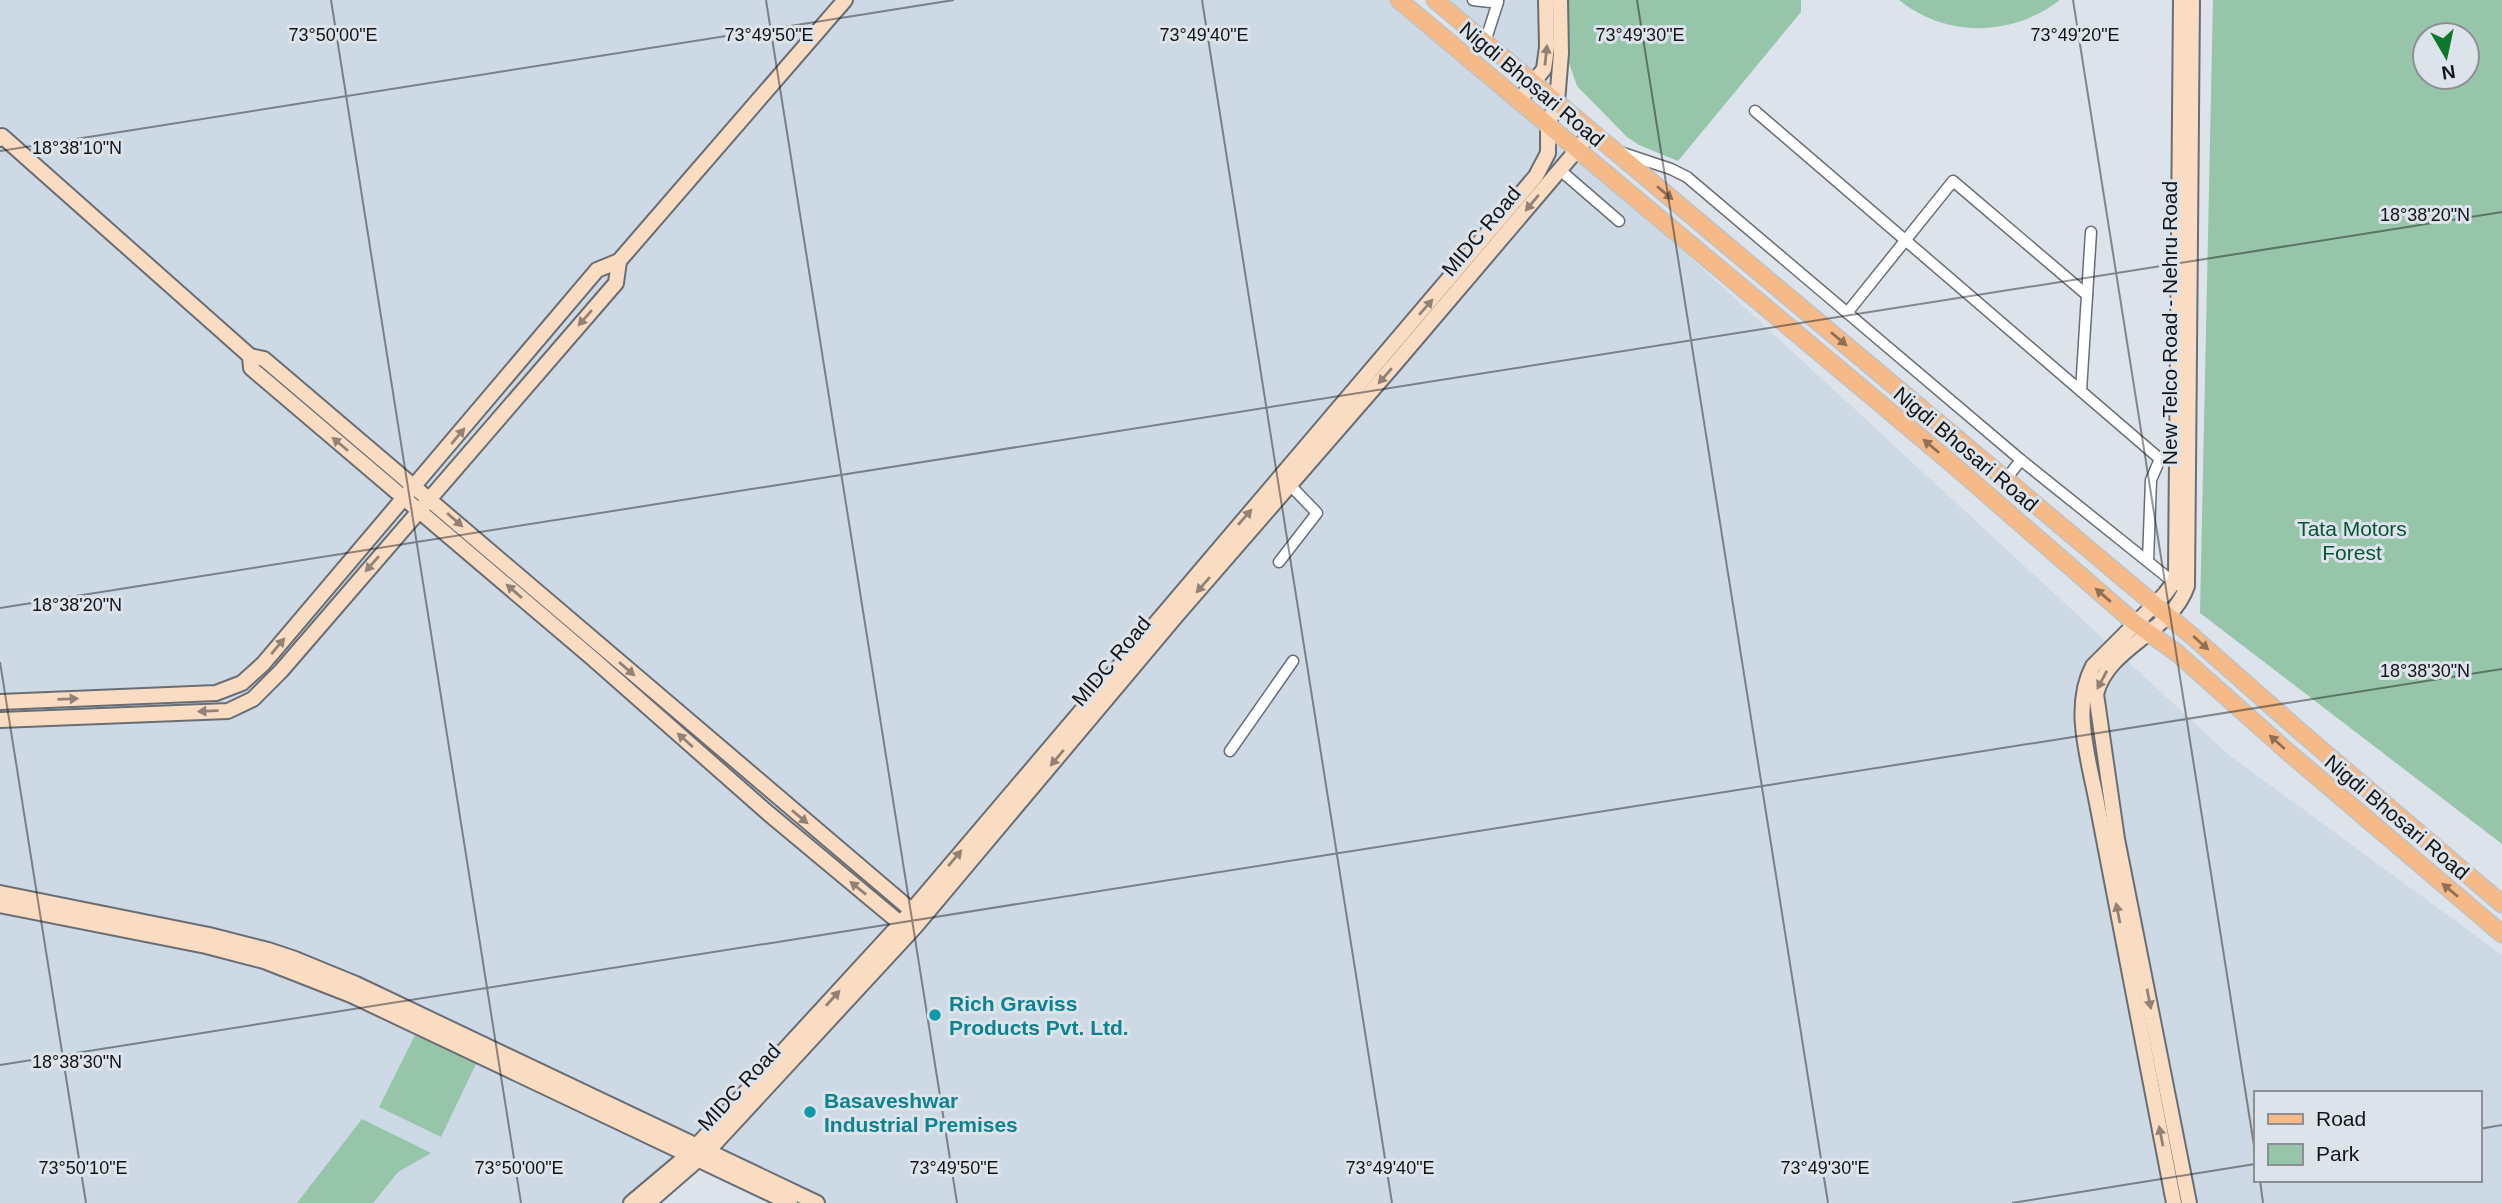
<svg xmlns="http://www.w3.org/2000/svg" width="2502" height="1203" viewBox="0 0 2502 1203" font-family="Arial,sans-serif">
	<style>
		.built { fill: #cdd9e5; fill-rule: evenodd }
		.green { fill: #96c5aa; fill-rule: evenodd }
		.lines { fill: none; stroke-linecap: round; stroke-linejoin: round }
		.street-casing { stroke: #686e74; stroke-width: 13 }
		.secondary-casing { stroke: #686e74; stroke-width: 18 }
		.primary-casing { stroke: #c1c2c2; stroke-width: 19 }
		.street { stroke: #fff; stroke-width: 10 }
		.secondary { stroke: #fadcc3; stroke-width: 14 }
		.primary { stroke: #f5ba88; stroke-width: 16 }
		.oneway { fill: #928275 }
		.oneway2 { fill: #8f6f55 }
		.ticks { fill: none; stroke: #121416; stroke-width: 2; stroke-opacity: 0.45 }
		.culture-dot { fill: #0f9aa8; stroke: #dde3ea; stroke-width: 2.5 }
		.labels { text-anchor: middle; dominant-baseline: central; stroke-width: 6; stroke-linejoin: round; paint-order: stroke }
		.street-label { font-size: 21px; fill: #121416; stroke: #dde3ea }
		.park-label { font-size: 21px; fill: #045635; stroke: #dde3ea }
		.culture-label { font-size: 21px; font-weight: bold; fill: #0d838f; stroke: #dde3ea; text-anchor: start }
		.ticks-label { font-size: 18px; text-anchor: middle; fill: #121416; stroke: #dde3ea; stroke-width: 6; stroke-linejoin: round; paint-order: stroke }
	</style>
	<rect width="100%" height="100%" fill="#dde3ea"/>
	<!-- built -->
	<g class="built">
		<path d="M0,0H1398L1545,123L2229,755L2502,955V1203H826L721,1149L248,937L0,884ZM2255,1093H2479V1180H2255Z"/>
		<path d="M1442,0H1538L1539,81Z"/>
		<path d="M0,910L267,966L677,1158L624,1203H0Z"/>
	</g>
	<!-- green -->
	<g class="green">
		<path d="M1569,0H1801V12L1678,161L1639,145L1627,137L1577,86L1569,63Z"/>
		<path d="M1899,0H2060C2012,37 1946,38 1899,0Z"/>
		<path d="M2213,0H2502V844L2200,613ZM2425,35H2467V77H2425Z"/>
		<path d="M415,1035L476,1064L441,1137L379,1107Z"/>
		<path d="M362,1119L431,1153L398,1172L373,1203H297Z"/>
	</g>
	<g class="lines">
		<defs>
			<g id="street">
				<path d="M1473,0L1490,2L1498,0"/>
				<path d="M1485,42L1498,2"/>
				<path d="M1755,111L2160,459H2182"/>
				<path d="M1620,152L1671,169L1687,177L2021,460L2177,585"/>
				<path d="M1560,170L1619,221"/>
				<path d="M1847,313L1953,181L2087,295"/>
				<path d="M2081,391L2091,232"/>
				<path d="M2006,479L2021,460"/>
				<path d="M2148,561L2151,480L2160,459"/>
				<path d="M1279,562L1317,513L1290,485"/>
				<path d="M1230,751L1293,661"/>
			</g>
			<g id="secondary">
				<path d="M1519,101L1544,69L1547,47L1546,0"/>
				<path d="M0,139L2,136L250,356L264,359L917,915"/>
				<path d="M250,356L251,368L591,657L768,813L906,928"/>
				<path d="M0,702L216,693L242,683L263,664L597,270L619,261L845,0"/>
				<path d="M0,720L228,711L253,699L281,671L616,283L619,261"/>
				<path d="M0,893L209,935L268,950L295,959L356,984L817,1203"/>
				<path d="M0,905L206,946L264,961L351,995L790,1203"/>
				<path d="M631,1203L688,1155L901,923L1536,176L1548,153V125L1557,102L1561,53L1560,0"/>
				<path d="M648,1203L708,1151L915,927L1177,615L1394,365L1592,132"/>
				<path d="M2174,1203L2097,803C2089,760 2071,707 2093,666L2165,594L2174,582L2176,572L2181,0"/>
				<path d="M2189,1203L2117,839L2096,694C2108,646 2171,633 2187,586L2192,0"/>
			</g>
			<g id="primary">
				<path d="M1399,0L1950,462L2135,623L2177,653L2287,751L2502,934"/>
				<path d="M1435,0L2192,636L2303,734L2502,904"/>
			</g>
		</defs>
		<!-- street casing -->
		<use href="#street" class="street-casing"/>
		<!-- secondary casing -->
		<use href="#secondary" class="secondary-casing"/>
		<!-- primary casing -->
		<use href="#primary" class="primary-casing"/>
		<!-- street -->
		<use href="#street" class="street"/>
		<!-- secondary -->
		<use href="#secondary" class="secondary"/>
		<!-- primary -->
		<use href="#primary" class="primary"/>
	</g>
	<!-- one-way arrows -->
	<defs><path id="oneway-solid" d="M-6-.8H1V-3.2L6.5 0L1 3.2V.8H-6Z" transform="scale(1.75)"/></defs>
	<g class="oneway">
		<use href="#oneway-solid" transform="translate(1546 55) rotate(-84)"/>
		<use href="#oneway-solid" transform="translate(1532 203) rotate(130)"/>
		<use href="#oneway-solid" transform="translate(1426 307) rotate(-49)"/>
		<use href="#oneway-solid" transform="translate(585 318) rotate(131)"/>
		<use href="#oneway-solid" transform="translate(1385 376) rotate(131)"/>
		<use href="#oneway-solid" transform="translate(458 436) rotate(-50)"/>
		<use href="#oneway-solid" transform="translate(340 444) rotate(-140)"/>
		<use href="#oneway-solid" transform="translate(1245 517) rotate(-49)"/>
		<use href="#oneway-solid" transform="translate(455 520) rotate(41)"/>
		<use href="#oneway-solid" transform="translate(372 564) rotate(131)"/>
		<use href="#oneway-solid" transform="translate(1203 585) rotate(131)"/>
		<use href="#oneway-solid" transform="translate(514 591) rotate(-139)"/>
		<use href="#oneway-solid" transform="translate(278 646) rotate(-50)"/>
		<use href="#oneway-solid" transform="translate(627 669) rotate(41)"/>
		<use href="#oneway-solid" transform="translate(2102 680) rotate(118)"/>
		<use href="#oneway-solid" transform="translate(68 699) rotate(-2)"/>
		<use href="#oneway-solid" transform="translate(208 711) rotate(178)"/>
		<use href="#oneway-solid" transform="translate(685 740) rotate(-138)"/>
		<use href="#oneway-solid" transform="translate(1057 758) rotate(130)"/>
		<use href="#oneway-solid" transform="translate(800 817) rotate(40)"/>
		<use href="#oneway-solid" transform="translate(955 858) rotate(-50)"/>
		<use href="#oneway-solid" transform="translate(858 888) rotate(-141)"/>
		<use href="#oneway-solid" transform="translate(2118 913) rotate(-101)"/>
		<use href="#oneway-solid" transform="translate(833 998) rotate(-48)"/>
		<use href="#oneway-solid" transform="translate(2149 999) rotate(79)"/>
		<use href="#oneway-solid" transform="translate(2161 1136) rotate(-101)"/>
	</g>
	<g class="oneway2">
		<use href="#oneway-solid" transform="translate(1665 193) rotate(40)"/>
		<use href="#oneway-solid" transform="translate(1839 339) rotate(40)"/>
		<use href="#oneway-solid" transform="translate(1931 446) rotate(-140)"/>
		<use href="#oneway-solid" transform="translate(2103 595) rotate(-139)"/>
		<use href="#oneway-solid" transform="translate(2201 643) rotate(42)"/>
		<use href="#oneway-solid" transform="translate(2277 742) rotate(-138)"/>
		<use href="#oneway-solid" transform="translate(2450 890) rotate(-140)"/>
	</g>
	<!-- ticks -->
	<path class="ticks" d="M331,0L521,1203M766,0L957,1203M1202,0L1392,1203M1637,0L1828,1203M2073,0L2255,1152M0,151L954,0M0,608L2502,212M0,662L86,1203M0,1065L2502,669M2479,1129L2502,1125M2260,1180L2263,1203M2012,1203L2255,1164"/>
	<!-- markers -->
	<g class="culture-dot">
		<circle cx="935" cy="1015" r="7"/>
		<circle cx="810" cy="1112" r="7"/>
	</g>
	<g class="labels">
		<!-- street labels -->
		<g class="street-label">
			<text transform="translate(1532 84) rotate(40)">Nigdi Bhosari Road</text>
			<text transform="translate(1481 231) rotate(-50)">MIDC Road</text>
			<text transform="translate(2169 323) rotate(-90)">New Telco Road - Nehru Road</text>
			<text transform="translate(1966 449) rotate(40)">Nigdi Bhosari Road</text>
			<text transform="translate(1111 661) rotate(-50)">MIDC Road</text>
			<text transform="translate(2397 817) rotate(40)">Nigdi Bhosari Road</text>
			<text transform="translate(739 1087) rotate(-47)">MIDC Road</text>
		</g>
		<!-- park labels -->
		<g class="park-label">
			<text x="2352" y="528">Tata Motors<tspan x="2352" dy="24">Forest</tspan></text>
		</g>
		<!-- culture labels -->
		<g class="culture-label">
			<text x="949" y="1003">Rich Graviss<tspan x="949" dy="24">Products Pvt. Ltd.</tspan></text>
			<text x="824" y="1100">Basaveshwar<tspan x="824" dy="24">Industrial Premises</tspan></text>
		</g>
	</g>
	<g class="ticks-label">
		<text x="1204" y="41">73°49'40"E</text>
		<text x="333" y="41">73°50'00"E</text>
		<text x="769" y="41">73°49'50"E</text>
		<text x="1640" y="41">73°49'30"E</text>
		<text x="2075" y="41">73°49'20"E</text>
		<text x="77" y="154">18°38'10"N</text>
		<text x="2425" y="221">18°38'20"N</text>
		<text x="77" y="611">18°38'20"N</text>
		<text x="2425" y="677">18°38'30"N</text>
		<text x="77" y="1068">18°38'30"N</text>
		<text x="83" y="1174">73°50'10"E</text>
		<text x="519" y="1174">73°50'00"E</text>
		<text x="954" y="1174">73°49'50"E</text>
		<text x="1390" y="1174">73°49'40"E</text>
		<text x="1825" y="1174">73°49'30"E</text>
	</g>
	<!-- legend -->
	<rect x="2254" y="1091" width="228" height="91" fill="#dde3ea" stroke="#8c9095" stroke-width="2"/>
	<rect x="2268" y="1114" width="35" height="10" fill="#f5ba88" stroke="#8c9095" stroke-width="2"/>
	<text x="2316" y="1126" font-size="21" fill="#121416">Road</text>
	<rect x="2268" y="1144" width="35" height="21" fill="#96c5aa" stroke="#8c9095" stroke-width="2"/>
	<text x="2316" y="1161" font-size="21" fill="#121416">Park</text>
	<!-- north arrow -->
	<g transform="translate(2446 56) rotate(171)"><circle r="33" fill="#dde3ea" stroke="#8c9095" stroke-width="2"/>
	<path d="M0-5L12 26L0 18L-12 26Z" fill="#0d782b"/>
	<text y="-10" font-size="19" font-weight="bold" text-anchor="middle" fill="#121416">N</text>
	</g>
</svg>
